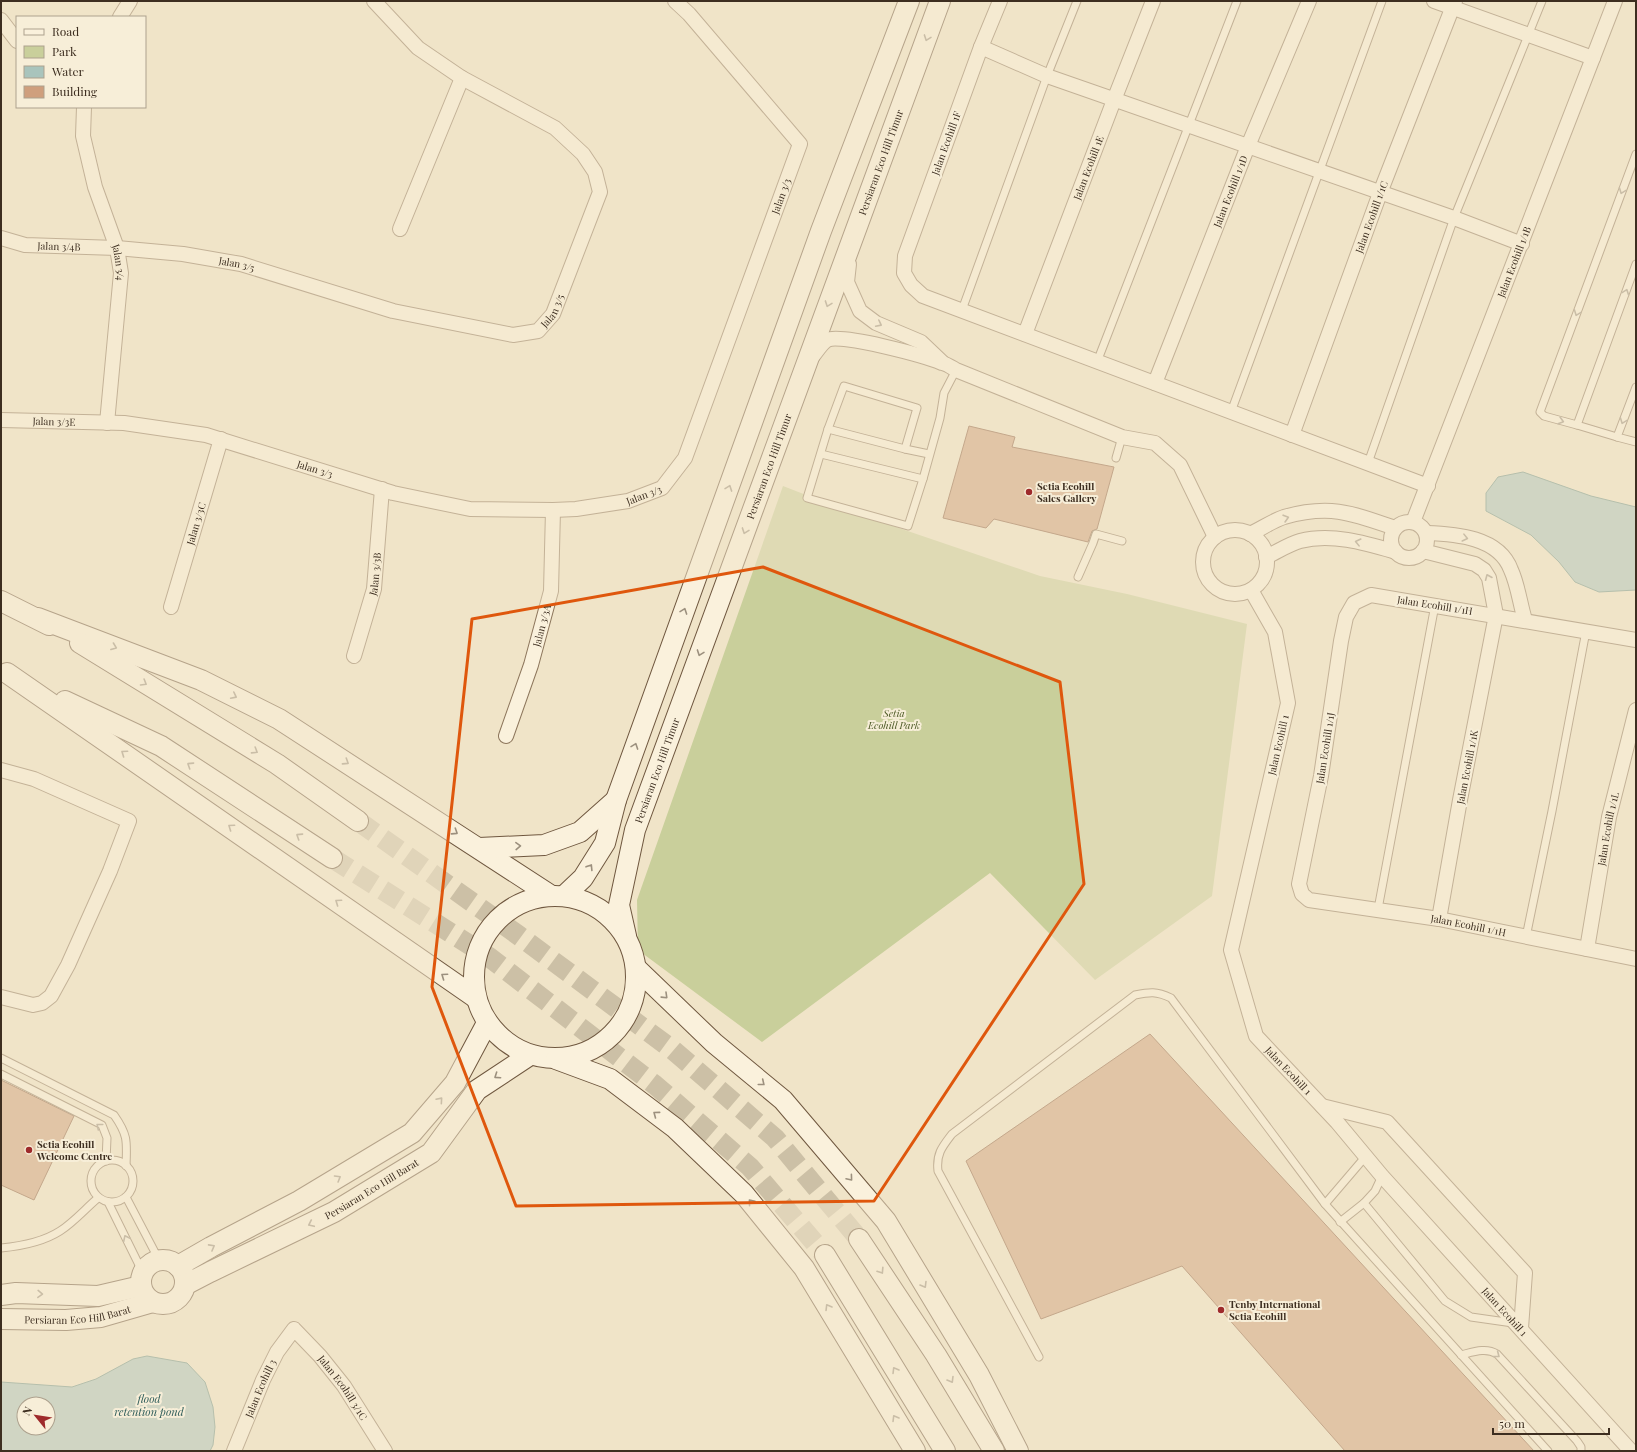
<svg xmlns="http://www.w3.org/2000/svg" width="1637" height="1452" viewBox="0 0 1637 1452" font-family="'Playfair Display',serif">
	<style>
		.green { fill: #c9cf9b }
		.water { fill: #a9c4bc; stroke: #6f938a; fill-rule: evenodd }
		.building { fill: #cf9f7d; stroke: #8d5f41 }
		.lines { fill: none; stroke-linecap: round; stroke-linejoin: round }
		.secondary-tunnel { stroke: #ccc0a6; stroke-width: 20; stroke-dasharray: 20 10; stroke-linecap: butt }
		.lane-casing { stroke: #8d765c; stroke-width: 9 }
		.street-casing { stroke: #8d765c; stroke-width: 16 }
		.secondary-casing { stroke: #6f573f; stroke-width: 22 }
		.lane { stroke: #faf1dc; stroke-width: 7 }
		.street { stroke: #faf1dc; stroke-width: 14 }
		.secondary { stroke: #faf1dc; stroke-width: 20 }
		.oneway { stroke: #9c907e }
		.marked { fill: none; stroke: #df570d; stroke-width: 3; stroke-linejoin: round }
		.poi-dot { fill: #9e2a2b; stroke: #f7eed8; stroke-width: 1.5 }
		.labels { text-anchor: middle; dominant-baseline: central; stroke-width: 4; stroke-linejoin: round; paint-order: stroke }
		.street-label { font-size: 10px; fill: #3d2e20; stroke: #f7eed8 }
		.poi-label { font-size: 10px; font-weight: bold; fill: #3d2e20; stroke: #f7eed8; text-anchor: start }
		.park-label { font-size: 10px; font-style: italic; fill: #4d5a26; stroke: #f7eed8 }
		.water-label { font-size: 11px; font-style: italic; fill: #2f5d5a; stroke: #f7eed8 }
	</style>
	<rect width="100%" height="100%" fill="#f0e4c8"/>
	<!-- green -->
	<path class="green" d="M783,486L837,507L1040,576L1127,594L1247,624L1212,896L1095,980L990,873L762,1042L638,950L637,900Z"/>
	<!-- water -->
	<g class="water">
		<path d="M1523,472L1591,496L1636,507V590L1599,592L1575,582L1559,562L1531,535L1486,511V493L1498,477Z"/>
		<path d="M147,1356L187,1363L205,1382L213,1407L215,1427L213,1445L210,1451H1V1382L72,1387L96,1379L133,1359ZM24,1404H48V1428H24Z"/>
	</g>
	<!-- building -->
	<g class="building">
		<path d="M969,426L1015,437L1012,447L1114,467L1097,529L1092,531L1088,542L994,519L986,528L943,518Z"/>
		<path d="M1150,1034L1534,1451H1345L1182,1266L1041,1319L966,1161Z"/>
		<path d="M1,1080L74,1116L34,1200L1,1185Z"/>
	</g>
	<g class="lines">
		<!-- secondary-tunnel -->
		<g class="secondary-tunnel">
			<path d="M358,821L518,935L673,1050L775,1138L859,1239"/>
			<path d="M332,858L489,957L655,1085L750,1167L825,1255"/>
		</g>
		<defs>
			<g id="lane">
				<path d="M1636,154L1540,412L1544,416L1577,425L1636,264"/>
				<path d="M962,310L1047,76L1077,1"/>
				<path d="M1097,362L1237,1"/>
				<path d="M1636,387L1617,437L1636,442"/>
				<path d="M1231,412L1382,1"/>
				<path d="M1577,425L1617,437"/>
				<path d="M828,429L905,449L929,454"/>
				<path d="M905,449L917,408L844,386L828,429L807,498L908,526L923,479L940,418L944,393L956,370"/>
				<path d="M821,454L923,479"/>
				<path d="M1116,458L1122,437"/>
				<path d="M1368,463L1454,218L1542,1"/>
				<path d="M1078,577L1093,543L1096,534L1122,541"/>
				<path d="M1378,909L1435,605"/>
				<path d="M1526,937L1552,811L1586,631"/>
				<path d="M1,1058L114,1115C128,1135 127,1141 126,1166"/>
				<path d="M1,1074L102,1125L107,1138L106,1161"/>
				<circle cx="112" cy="1181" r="21"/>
				<path d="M1382,1176L1375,1191L1364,1203L1445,1301L1471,1317L1513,1323"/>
				<path d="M126,1197L159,1260"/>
				<path d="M108,1202L143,1273"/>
				<path d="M1325,1204L1548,1451"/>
				<path d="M1340,1222L1364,1203"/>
				<path d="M1,1248C22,1246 43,1242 60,1231C74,1222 86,1208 98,1198"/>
				<path d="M1461,1355C1473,1352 1486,1347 1497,1354L1577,1441L1581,1447V1451"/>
				<path d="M1039,1357L938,1171C936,1154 942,1147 952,1134L1135,995C1150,992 1156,991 1171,998L1325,1204L1366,1156"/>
			</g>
			<g id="street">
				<path d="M1000,1L981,47L905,256L904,273L911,285L923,296L1428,486"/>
				<path d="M1434,1L1593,58"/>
				<path d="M120,17L130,1"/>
				<path d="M1,20L17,41"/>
				<path d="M981,47L1047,76L1454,218L1522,244"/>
				<path id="s1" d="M84,107L83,136L95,187L117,248L121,273L107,423"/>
				<path d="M400,229L462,78"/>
				<path id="s2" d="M1,238L25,245L117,248L183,254L241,264L393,311L513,335L538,331L553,314L600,192L595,172L583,154L555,128L462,78L418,48L374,1"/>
				<path d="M849,264L847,282L860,311L876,323L921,342L942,362"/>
				<path id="s3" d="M1025,334L1114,100L1153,1"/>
				<path d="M813,356C817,351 822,343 827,340C841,333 925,356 942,363C947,364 951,367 956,370L1122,437L1155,443L1180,465L1215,537"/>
				<path id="s4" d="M1155,383L1248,146L1309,1"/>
				<path id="s5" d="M1,420L124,423L206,435L393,493L470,509L553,510L576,509L628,501L662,488L685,458L800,144L689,14L675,1"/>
				<path id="s6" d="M1292,435L1380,193L1455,1"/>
				<path id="s7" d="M1413,522L1615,1"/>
				<circle cx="1409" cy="540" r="18"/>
				<circle cx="1235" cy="562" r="32"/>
				<path d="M1426,533C1456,534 1499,537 1511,570C1518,585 1520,604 1525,620"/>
				<path d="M1250,534C1261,529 1272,521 1284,517C1330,504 1352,513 1395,528"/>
				<path d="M1423,551L1475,564L1484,570L1489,578L1496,615L1460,800L1439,919"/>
				<path d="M1266,557C1277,552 1289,544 1300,541C1332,533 1365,543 1396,552"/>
				<path id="s8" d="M1251,590L1275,632L1288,703L1231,950L1256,1036L1337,1122L1382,1176L1631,1451"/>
				<path id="s9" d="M171,607L221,439"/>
				<path id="s10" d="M1636,640L1371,595L1354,603L1346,617L1341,641L1321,776L1299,884L1302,894L1309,900L1439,919L1636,959"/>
				<path id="s11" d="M354,656L374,589L382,489"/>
				<path id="s12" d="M506,736L531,665L551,591L553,510"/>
				<path d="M1,770L34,779L129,821L110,871L68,965L51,996L42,1003L33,1005L1,997"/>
				<path id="s13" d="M1587,949L1609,817L1636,710"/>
				<path d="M1322,1106L1387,1122L1525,1273L1521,1328"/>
				<path id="s14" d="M234,1451L263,1380L277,1352L294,1329L320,1356L344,1386L385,1451"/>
			</g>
			<g id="secondary">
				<path d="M1,601L49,625"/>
				<path d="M38,618L201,680L279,719L550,895"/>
				<path d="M80,643L277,764L358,821"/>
				<path d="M7,673L476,998"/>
				<path d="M65,701L161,746L332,858"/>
				<path d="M479,848L544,845L580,832L616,800"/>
				<circle cx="555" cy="977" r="81"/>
				<path d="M564,896L583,878L605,843L616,800L821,231L909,1"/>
				<path id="s15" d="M626,936L619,905L635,830L940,1"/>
				<path d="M637,969L714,1043L783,1100L886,1221L979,1375L1018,1451"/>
				<path d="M556,1059L610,1079L675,1128L744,1194L804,1268L915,1451"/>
				<path d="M859,1239L936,1355L994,1451"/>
				<path d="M825,1255L945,1451"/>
				<circle cx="163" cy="1282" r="22"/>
				<path d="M178,1266L211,1247L299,1201L412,1133L455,1083L487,1023"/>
				<path id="s16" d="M185,1285L210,1272L334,1212L431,1153L477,1090L530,1055"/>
				<path d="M1,1295L16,1293L98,1296L141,1286"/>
				<path id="s17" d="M1,1319L66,1320L101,1317L153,1302"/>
			</g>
		</defs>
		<!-- lane casing -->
		<use href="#lane" class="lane-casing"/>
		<!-- street casing -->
		<use href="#street" class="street-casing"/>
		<!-- secondary casing -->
		<use href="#secondary" class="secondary-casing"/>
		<!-- lane -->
		<use href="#lane" class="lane"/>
		<!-- street -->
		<use href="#street" class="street"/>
		<!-- secondary -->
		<use href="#secondary" class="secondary"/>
	</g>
	<!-- one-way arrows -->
	<defs><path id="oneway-chevron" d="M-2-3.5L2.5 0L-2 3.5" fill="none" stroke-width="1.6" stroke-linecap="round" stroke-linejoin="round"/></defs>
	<g class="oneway">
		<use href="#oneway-chevron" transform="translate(927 38) rotate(110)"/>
		<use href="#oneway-chevron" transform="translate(1622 191) rotate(111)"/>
		<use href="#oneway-chevron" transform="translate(1626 292) rotate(-70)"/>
		<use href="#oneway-chevron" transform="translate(828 304) rotate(110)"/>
		<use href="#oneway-chevron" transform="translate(1577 313) rotate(111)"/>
		<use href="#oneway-chevron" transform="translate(879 324) rotate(27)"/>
		<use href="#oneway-chevron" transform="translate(1561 421) rotate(16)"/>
		<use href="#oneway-chevron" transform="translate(1623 421) rotate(111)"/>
		<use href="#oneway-chevron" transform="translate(729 488) rotate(-70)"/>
		<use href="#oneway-chevron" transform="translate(1286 518) rotate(-16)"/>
		<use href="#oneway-chevron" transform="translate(745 531) rotate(110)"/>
		<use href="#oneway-chevron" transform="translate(1465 538) rotate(14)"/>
		<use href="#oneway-chevron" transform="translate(1358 542) rotate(-166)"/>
		<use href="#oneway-chevron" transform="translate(1488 577) rotate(-113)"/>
		<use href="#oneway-chevron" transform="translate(684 611) rotate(-70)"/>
		<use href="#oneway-chevron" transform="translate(114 647) rotate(21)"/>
		<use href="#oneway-chevron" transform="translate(700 653) rotate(110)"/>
		<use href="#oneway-chevron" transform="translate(144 683) rotate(31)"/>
		<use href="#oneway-chevron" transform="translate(234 696) rotate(27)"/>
		<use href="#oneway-chevron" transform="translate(635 746) rotate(-70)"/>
		<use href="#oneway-chevron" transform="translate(255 751) rotate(32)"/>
		<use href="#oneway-chevron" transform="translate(124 753) rotate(-145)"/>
		<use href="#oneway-chevron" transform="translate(346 762) rotate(33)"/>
		<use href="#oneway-chevron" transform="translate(190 765) rotate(-147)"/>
		<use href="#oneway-chevron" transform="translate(231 827) rotate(-145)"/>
		<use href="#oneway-chevron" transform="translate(455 832) rotate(33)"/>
		<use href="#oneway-chevron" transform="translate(299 836) rotate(-147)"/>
		<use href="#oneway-chevron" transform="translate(518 846) rotate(-2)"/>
		<use href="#oneway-chevron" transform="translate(590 867) rotate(-58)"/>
		<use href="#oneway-chevron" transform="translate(338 902) rotate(-145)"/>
		<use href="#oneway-chevron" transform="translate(444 976) rotate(-145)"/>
		<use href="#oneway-chevron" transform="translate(665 996) rotate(44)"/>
		<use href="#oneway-chevron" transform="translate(497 1076) rotate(146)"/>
		<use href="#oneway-chevron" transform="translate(762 1083) rotate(39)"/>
		<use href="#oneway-chevron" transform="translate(440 1100) rotate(-49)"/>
		<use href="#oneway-chevron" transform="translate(656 1114) rotate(-143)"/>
		<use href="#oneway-chevron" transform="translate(99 1126) rotate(-141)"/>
		<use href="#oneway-chevron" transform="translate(338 1178) rotate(-31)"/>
		<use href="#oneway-chevron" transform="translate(850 1178) rotate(50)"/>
		<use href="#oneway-chevron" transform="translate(751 1202) rotate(-129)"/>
		<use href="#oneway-chevron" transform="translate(311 1224) rotate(155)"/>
		<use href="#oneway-chevron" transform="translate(126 1238) rotate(-116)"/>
		<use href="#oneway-chevron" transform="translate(212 1247) rotate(-29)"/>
		<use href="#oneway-chevron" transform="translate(881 1271) rotate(57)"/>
		<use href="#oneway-chevron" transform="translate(924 1285) rotate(59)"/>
		<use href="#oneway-chevron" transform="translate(40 1294) rotate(2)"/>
		<use href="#oneway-chevron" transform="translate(828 1307) rotate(-121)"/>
		<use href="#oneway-chevron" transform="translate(1497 1355) rotate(38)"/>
		<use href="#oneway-chevron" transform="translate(895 1370) rotate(-121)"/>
		<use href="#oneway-chevron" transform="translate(951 1380) rotate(59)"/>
		<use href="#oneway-chevron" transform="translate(895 1418) rotate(-121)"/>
	</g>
	<!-- marked area -->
	<path d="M0 0H1637V1452H0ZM763,567L1060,682L1084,884L874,1201L516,1206L432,987L472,619Z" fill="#f0e4c8" fill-opacity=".55" fill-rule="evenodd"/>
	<path class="marked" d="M763,567L1060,682L1084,884L874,1201L516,1206L432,987L472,619Z"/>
	<!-- markers -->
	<g class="poi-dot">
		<circle cx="1029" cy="492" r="4"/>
		<circle cx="29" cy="1150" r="4"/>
		<circle cx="1221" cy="1310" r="4"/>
	</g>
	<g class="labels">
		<!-- street labels -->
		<g class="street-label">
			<text transform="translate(946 143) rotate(-70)">Jalan Ecohill 1F</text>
			<text stroke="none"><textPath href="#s15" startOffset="820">Persiaran Eco Hill Timur</textPath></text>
			<text stroke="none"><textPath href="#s3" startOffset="178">Jalan Ecohill 1E</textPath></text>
			<text stroke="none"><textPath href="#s4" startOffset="206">Jalan Ecohill 1/1D</textPath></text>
			<text stroke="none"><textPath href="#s5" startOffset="992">Jalan 3/3</textPath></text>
			<text stroke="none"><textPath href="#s6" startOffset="232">Jalan Ecohill 1/1C</textPath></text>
			<text stroke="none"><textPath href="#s2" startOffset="59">Jalan 3/4B</textPath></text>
			<text stroke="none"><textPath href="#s7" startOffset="279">Jalan Ecohill 1/1B</textPath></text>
			<text stroke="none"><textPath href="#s1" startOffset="161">Jalan 3/4</textPath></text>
			<text stroke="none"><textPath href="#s2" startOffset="238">Jalan 3/5</textPath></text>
			<text stroke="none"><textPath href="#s2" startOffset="574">Jalan 3/5</textPath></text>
			<text stroke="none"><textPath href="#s5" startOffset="53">Jalan 3/3E</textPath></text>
			<text stroke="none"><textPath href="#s15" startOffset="496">Persiaran Eco Hill Timur</textPath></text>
			<text stroke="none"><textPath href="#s5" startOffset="320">Jalan 3/3</textPath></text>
			<text stroke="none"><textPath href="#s5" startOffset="656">Jalan 3/3</textPath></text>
			<text stroke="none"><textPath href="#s9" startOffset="87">Jalan 3/3C</textPath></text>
			<text stroke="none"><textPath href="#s11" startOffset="85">Jalan 3/3B</textPath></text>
			<text transform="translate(1435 605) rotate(9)">Jalan Ecohill 1/1H</text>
			<text stroke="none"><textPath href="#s12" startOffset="116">Jalan 3/3A</textPath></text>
			<text transform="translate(1278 745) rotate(-77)">Jalan Ecohill 1</text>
			<text transform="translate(1325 748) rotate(-81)">Jalan Ecohill 1/1J</text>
			<text transform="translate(1467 767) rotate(-79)">Jalan Ecohill 1/1K</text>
			<text stroke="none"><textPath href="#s15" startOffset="172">Persiaran Eco Hill Timur</textPath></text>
			<text stroke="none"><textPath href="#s13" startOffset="122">Jalan Ecohill 1/1L</textPath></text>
			<text stroke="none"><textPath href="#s10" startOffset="756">Jalan Ecohill 1/1H</textPath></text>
			<text stroke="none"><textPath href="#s8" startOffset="511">Jalan Ecohill 1</textPath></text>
			<text stroke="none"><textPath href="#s16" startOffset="210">Persiaran Eco Hill Barat</textPath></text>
			<text stroke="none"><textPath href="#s8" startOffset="835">Jalan Ecohill 1</textPath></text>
			<text stroke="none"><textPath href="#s17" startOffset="77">Persiaran Eco Hill Barat</textPath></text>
			<text stroke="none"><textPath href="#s14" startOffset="68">Jalan Ecohill 3</textPath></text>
			<text stroke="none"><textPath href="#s14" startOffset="213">Jalan Ecohill 3/1C</textPath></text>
		</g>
		<!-- poi labels -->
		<g class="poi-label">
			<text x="1037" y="486">Setia Ecohill<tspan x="1037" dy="12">Sales Gallery</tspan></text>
			<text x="37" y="1144">Setia Ecohill<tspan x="37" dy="12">Welcome Centre</tspan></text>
			<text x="1229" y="1304">Tenby International<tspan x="1229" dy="12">Setia Ecohill</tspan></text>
		</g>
		<!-- park labels -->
		<g class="park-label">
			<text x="894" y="713">Setia<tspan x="894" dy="12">Ecohill Park</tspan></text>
		</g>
		<!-- water labels -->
		<g class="water-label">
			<text x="149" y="1398">flood<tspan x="149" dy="13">retention pond</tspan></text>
		</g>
	</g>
	<!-- border -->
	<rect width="1637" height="1452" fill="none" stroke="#3d2e20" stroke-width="4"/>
	<!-- legend -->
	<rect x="16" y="16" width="130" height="92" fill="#f7eed8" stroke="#ada18e"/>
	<rect x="24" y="29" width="20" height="6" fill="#faf1dc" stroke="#ada18e"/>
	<text x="52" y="36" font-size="12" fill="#3d2e20">Road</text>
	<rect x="24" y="46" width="20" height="12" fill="#c9cf9b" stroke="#ada18e"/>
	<text x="52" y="56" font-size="12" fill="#3d2e20">Park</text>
	<rect x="24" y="66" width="20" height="12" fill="#a9c4bc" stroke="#ada18e"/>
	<text x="52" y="76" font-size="12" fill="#3d2e20">Water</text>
	<rect x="24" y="86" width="20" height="12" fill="#cf9f7d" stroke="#ada18e"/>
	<text x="52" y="96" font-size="12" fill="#3d2e20">Building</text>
	<!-- north arrow -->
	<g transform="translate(36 1416) rotate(300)"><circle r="19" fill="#f7eed8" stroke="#ada18e"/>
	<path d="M0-3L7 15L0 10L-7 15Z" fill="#9e2a2b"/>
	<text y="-6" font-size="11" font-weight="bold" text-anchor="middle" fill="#3d2e20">N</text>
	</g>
	<!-- scale -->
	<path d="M1493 1428v6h116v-6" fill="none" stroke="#3d2e20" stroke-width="2"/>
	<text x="1499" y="1428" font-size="12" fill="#3d2e20" stroke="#f7eed8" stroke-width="3" paint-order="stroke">50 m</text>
</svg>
